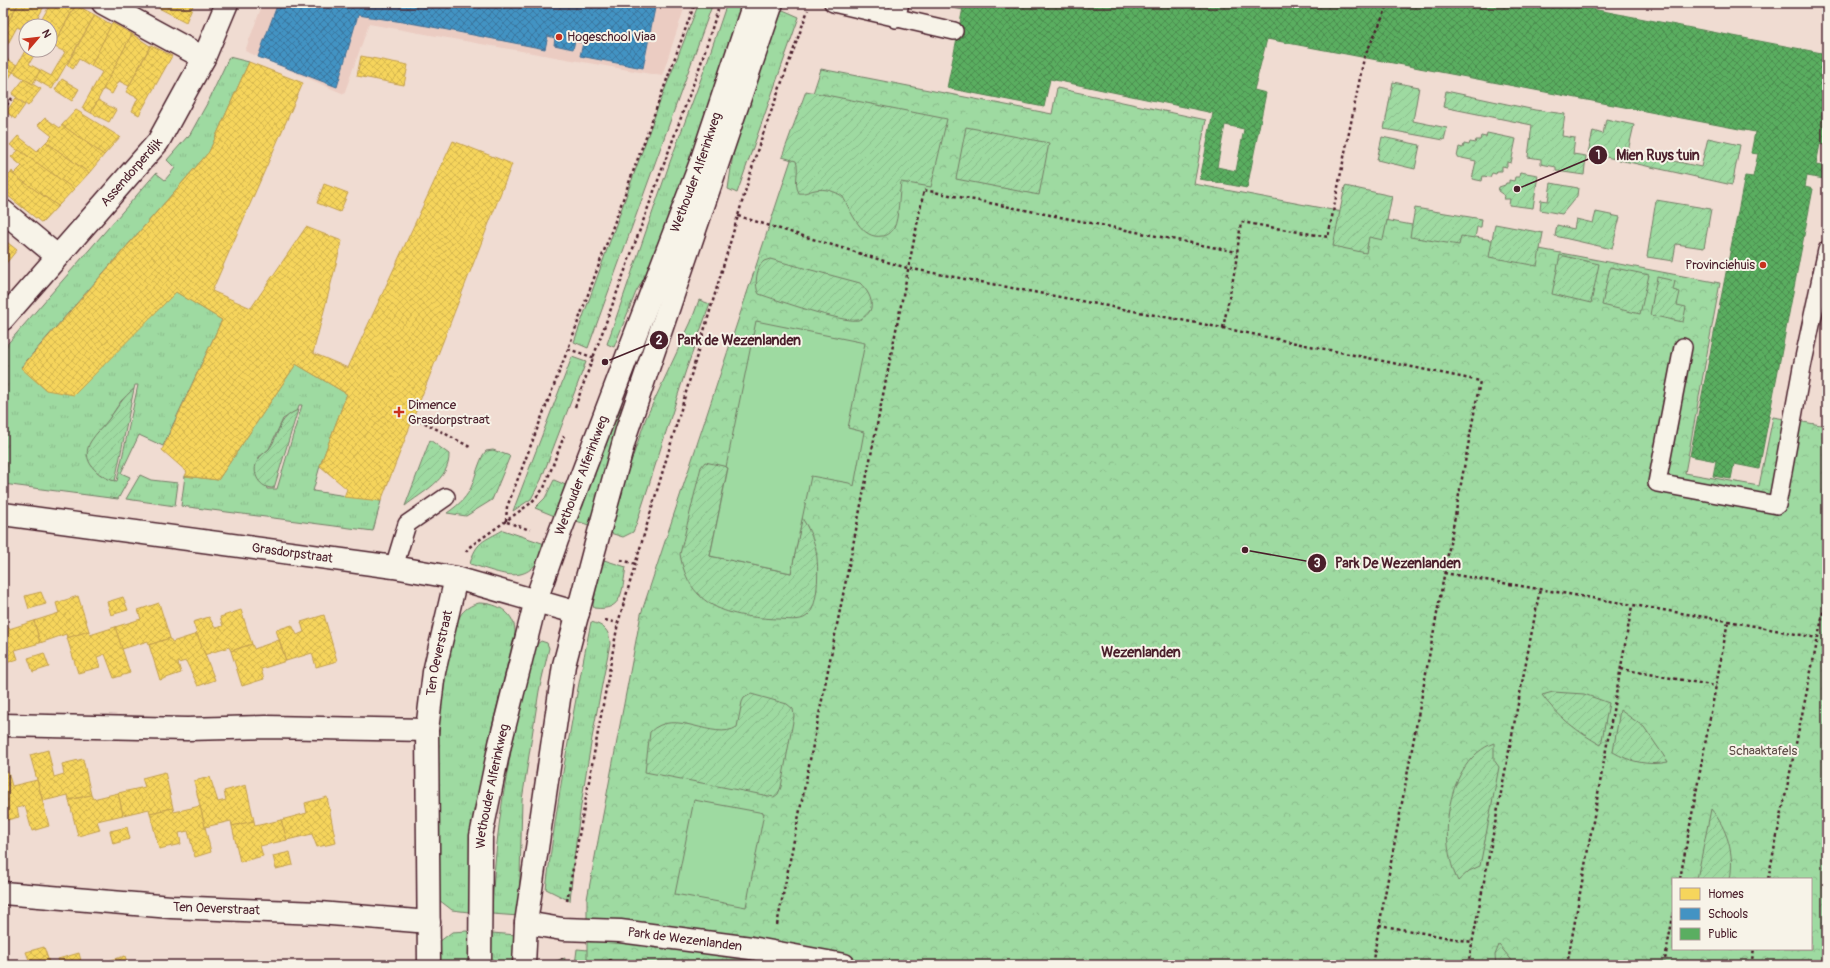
<svg xmlns="http://www.w3.org/2000/svg" width="1830" height="968" viewBox="0 0 1830 968" font-family="Pangolin,sans-serif">
	<style>
		.built { fill: #ebccc2 }
		.grass { fill: url(#grass-tufts); stroke: #747c66; fill-rule: evenodd }
		.park { fill: url(#park-crowns); stroke: #747c66; fill-rule: evenodd }
		.garden { fill: url(#garden-furrows); stroke: #747c66 }
		.pitch { fill: #9edaa1; stroke: #747c66 }
		.homes { fill: url(#homes-cross-hatch); stroke: #c29e4d }
		.schools { fill: url(#schools-cross-hatch); stroke: #457095 }
		.public { fill: url(#public-cross-hatch); stroke: #558351; fill-rule: evenodd }
		.lines { fill: none; stroke-linecap: round; stroke-linejoin: round }
		.lane-casing { stroke: #4a1f2b; stroke-width: 20 }
		.street-casing { stroke: #4a1f2b; stroke-width: 25 }
		.secondary-casing { stroke: #4a1f2b; stroke-width: 25 }
		.path { stroke: #4a1f2b; stroke-width: 2.5; stroke-dasharray: 3 3; stroke-linecap: butt }
		.lane { stroke: #f7f3e8; stroke-width: 17 }
		.street { stroke: #f7f3e8; stroke-width: 22 }
		.secondary { stroke: #f7f3e8; stroke-width: 22 }
		.poi-dot { fill: #c8321e; stroke: #f7f3e8; stroke-width: 1.5 }
		.labels { text-anchor: middle; dominant-baseline: central; stroke-width: 4; stroke-linejoin: round; paint-order: stroke }
		.poi-label { font-size: 13px; fill: #4a1f2b; stroke: #f7f3e8; text-anchor: start }
		.street-label { font-size: 13px; fill: #4a1f2b; stroke: #f7f3e8 }
		.park-label { font-size: 13px; fill: #5f4e48; stroke: #f7f3e8 }
		.neighbourhood-label { font-size: 14px; font-weight: bold; fill: #4a1f2b; stroke: #f7f3e8 }
		.leader { fill: none; stroke: #4a1f2b; stroke-width: 1.5 }
		.callout-dot { fill: #4a1f2b; stroke: #f7f3e8; stroke-width: 1.5 }
		.mark-label { font-size: 12px; text-anchor: middle; font-weight: bold; fill: #fff }
		.callout-label { font-size: 14px; text-anchor: middle; font-weight: bold; fill: #4a1f2b; stroke: #f7f3e8; stroke-width: 4; stroke-linejoin: round; paint-order: stroke }
	</style>
	<defs>
		<pattern id="grass-tufts" width="24" height="20" patternUnits="userSpaceOnUse"><rect width="24" height="20" fill="#9edaa1"/><path d="M3 7l-1-3M5 7V3M7 7l1-3M15 17l-1-3M17 17v-4M19 17l1-3" fill="none" stroke="#8abb8b"/></pattern>
		<pattern id="park-crowns" width="20" height="18" patternUnits="userSpaceOnUse"><rect width="20" height="18" fill="#9edaa1"/><path d="M2 6a3 3 0 1 1 6 0M12 15a3 3 0 1 1 6 0" fill="none" stroke="#8abb8b"/></pattern>
		<pattern id="garden-furrows" width="10" height="10" patternUnits="userSpaceOnUse"><rect width="10" height="10" fill="#9edaa1"/><path d="M-1 1l2-2M0 10L10 0M9 11l2-2" fill="none" stroke="#8abb8b"/></pattern>
		<pattern id="homes-cross-hatch" width="8" height="8" patternUnits="userSpaceOnUse"><rect width="8" height="8" fill="#f6d55c"/><path d="M0 0l8 8M0 8l8-8" fill="none" stroke="#d4b650"/></pattern>
		<pattern id="schools-cross-hatch" width="8" height="8" patternUnits="userSpaceOnUse"><rect width="8" height="8" fill="#4393c3"/><path d="M0 0l8 8M0 8l8-8" fill="none" stroke="#3a779f"/></pattern>
		<pattern id="public-cross-hatch" width="8" height="8" patternUnits="userSpaceOnUse"><rect width="8" height="8" fill="#5aae61"/><path d="M0 0l8 8M0 8l8-8" fill="none" stroke="#4c8d50"/></pattern>
	</defs>
	<rect width="100%" height="100%" fill="#f0dcd2"/>
	<filter id="ink" filterUnits="userSpaceOnUse"><feTurbulence type="fractalNoise" baseFrequency=".025" numOctaves="2"/><feDisplacementMap in="SourceGraphic" scale="8" xChannelSelector="R" yChannelSelector="G"/><feConvolveMatrix kernelMatrix="1 2 1 2 8 2 1 2 1" color-interpolation-filters="sRGB"/></filter>
	<g filter="url(#ink)">
		<!-- built -->
		<path class="built" d="M263,3H686L662,76L369,24L344,94L245,51Z"/>
		<!-- grass -->
		<g class="grass">
			<path d="M699,3H713L588,348L574,342L659,104Z"/>
			<path d="M727,3H745L659,252L636,292L614,347L607,344L670,162L705,68Z"/>
			<path d="M929,3H964L963,10Z"/>
			<path d="M783,10L799,17L737,193L728,189L737,126L780,11Z"/>
			<path d="M229,57L249,62L209,152L21,367L46,390L176,292L222,320L163,446L139,435L121,473L130,477L118,499L3,484V349L156,173L165,180L175,168L167,160L187,137L188,138L209,100ZM135,385H138L117,481C101,479 88,467 88,451L121,401L134,389Z"/>
			<path d="M699,300L710,304L686,370L636,525L633,532L623,537L607,532L646,418L691,322Z"/>
			<path d="M572,357L586,362L541,480L531,499L513,511Z"/>
			<path d="M296,364L347,394L320,466L313,491L381,501L373,531L181,506L185,476L218,480ZM299,405H302L277,489H267L258,458L269,449L283,419L298,410Z"/>
			<path d="M622,407L592,526L573,520L621,407Z"/>
			<path d="M140,475L151,480L178,483L175,506L126,499Z"/>
			<path d="M554,480L568,486L557,517L535,508L545,498Z"/>
			<path d="M503,530L548,545C528,588 507,575 470,564C476,541 484,541 503,530Z"/>
			<path d="M601,559L626,567C622,589 624,612 594,608L593,605Z"/>
			<path d="M479,603C499,603 516,614 515,634L490,734L482,779L470,910L469,912L452,910L439,900C439,818 431,725 451,645C454,636 455,624 460,616C464,609 471,605 479,603Z"/>
			<path d="M591,622C603,625 610,630 610,644C593,729 577,814 570,901L546,889C557,799 573,711 591,622Z"/>
			<path d="M541,641L547,643L549,648L539,691L522,800L519,916L492,914C495,820 512,735 536,645Z"/>
			<path d="M452,932L467,931L470,934L469,965H437L439,942Z"/>
			<path d="M492,933L517,935L515,965H491Z"/>
			<path d="M577,949L600,951L607,965H575Z"/>
			<path d="M565,958L564,965H544Z"/>
		</g>
		<!-- park -->
		<path class="park" d="M821,69L1052,114L1057,88L1206,120L1194,184L1720,283L1685,473L1759,486L1773,417L1827,426V965H587V899L641,614ZM1673,879H1811V949H1673Z"/>
		<!-- garden -->
		<g class="garden">
			<path d="M1393,82L1419,87L1413,121L1447,128L1444,140L1384,129Z"/>
			<path d="M806,91L947,119L931,187L901,182C899,194 899,218 894,228C891,233 887,236 882,236C861,240 851,211 843,197C836,191 824,188 815,190C809,191 805,194 799,193C793,182 800,172 796,161L782,157Z"/>
			<path d="M1446,91L1535,110L1565,114L1562,136L1575,138L1573,154L1586,156L1584,175L1556,171V167L1541,164V159L1528,157L1532,125L1443,107Z"/>
			<path d="M1606,119L1634,125L1628,151L1701,167L1708,138L1740,145L1732,185L1588,153L1593,131L1603,134Z"/>
			<path d="M966,127L1049,143L1039,195L956,179Z"/>
			<path d="M1487,133L1516,139L1511,163L1507,162V167L1502,166V171H1497L1496,174L1492,173L1490,177L1483,176L1482,181L1472,179L1476,161L1457,157L1459,147L1463,148L1464,144L1469,145L1470,142L1475,143L1476,140H1480L1481,136L1486,137Z"/>
			<path d="M1382,137L1420,145L1415,169L1377,160Z"/>
			<path d="M1520,172L1538,175L1533,208L1509,205L1510,199H1504L1505,196L1498,191L1499,187L1505,185L1506,183H1509V180L1514,181L1515,177H1519Z"/>
			<path d="M1551,183L1578,188L1577,196L1562,214L1540,210L1541,200L1548,201Z"/>
			<path d="M1345,186L1392,196L1383,240L1369,237L1366,253L1333,246Z"/>
			<path d="M1656,200L1711,209L1704,248L1676,244L1673,261L1647,257Z"/>
			<path d="M1415,208L1482,219L1481,227H1477L1475,238L1461,236L1459,245L1410,237Z"/>
			<path d="M1596,212L1620,217L1612,249L1555,236L1557,225L1574,229L1576,219L1593,223Z"/>
			<path d="M1495,224L1543,233L1537,266L1489,257Z"/>
			<path d="M1560,255L1599,264L1591,303L1552,294Z"/>
			<path d="M770,259L860,283C866,289 873,298 871,308C870,313 863,319 858,320C843,323 777,300 759,294C754,287 756,266 764,261C766,260 768,260 770,259Z"/>
			<path d="M1610,267L1649,275L1640,314L1602,305Z"/>
			<path d="M1657,277L1675,281L1673,290L1680,292L1677,305L1686,307L1683,322L1650,315Z"/>
			<path d="M134,389L115,481C98,477 79,460 91,441C96,433 103,427 109,419C117,408 123,397 134,389Z"/>
			<path d="M298,410L274,488C260,489 250,473 258,460C260,455 265,453 269,449C281,433 276,419 298,410Z"/>
			<path d="M430,440L449,454C450,480 422,492 405,506Z"/>
			<path d="M493,450L510,456L492,500L466,516L447,513C476,493 470,484 483,455L486,451Z"/>
			<path d="M705,462L728,467L710,556L791,573L802,518C808,527 812,536 815,546C819,560 820,606 807,616C800,622 786,619 778,619C729,617 689,608 680,554L701,467Z"/>
			<path d="M1553,692L1584,694L1609,703L1601,745C1579,733 1557,716 1542,695Z"/>
			<path d="M751,694L787,704L793,709L794,716L781,787L778,794L774,797L645,772L650,732C675,707 713,742 737,727L742,702L744,698Z"/>
			<path d="M1620,710L1644,727L1668,762C1649,766 1630,762 1613,752Z"/>
			<path d="M1494,743V760L1499,767L1480,866L1469,871L1458,881C1437,841 1446,761 1494,743Z"/>
			<path d="M1711,809C1727,828 1735,854 1730,879H1697Z"/>
			<path d="M1499,945L1515,964V965H1496L1495,955Z"/>
		</g>
		<!-- pitch -->
		<g class="pitch">
			<path d="M756,321L865,343L848,428L864,432L854,486L849,483L811,476L791,573L710,556L728,468L726,467Z"/>
			<path d="M694,800L764,813L746,907L675,894Z"/>
		</g>
		<!-- homes -->
		<g class="homes">
			<path d="M3,3H19L3,31Z"/>
			<path d="M19,3H46L33,26H26V31L17,27L3,53V31Z"/>
			<path d="M51,3L76,4L53,46L50,44V26H38Z"/>
			<path d="M149,3H194L186,22Z"/>
			<path d="M76,5L95,15L52,89L35,79L40,70L51,76L65,52L53,46Z"/>
			<path d="M95,15L112,25L91,66L79,59L73,69L67,65Z"/>
			<path d="M112,23L132,34L91,113L82,108L102,72L91,66Z"/>
			<path d="M132,34L150,46L129,86L119,81L112,94L103,89Z"/>
			<path d="M151,45L172,56L139,115L132,111L138,98L126,92Z"/>
			<path d="M26,49L37,50L29,64L40,70L33,84L13,72Z"/>
			<path d="M361,56L408,65L404,85L357,76Z"/>
			<path d="M3,57L17,65L13,72L3,66Z"/>
			<path d="M249,62L303,83L212,291L251,308L306,227L342,241L313,353L348,368L453,141L512,164L381,501L344,497L347,489L320,466L347,394L296,364L218,480L185,476L187,472L162,450L222,320L176,292L74,395L46,390L21,368L209,152Z"/>
			<path d="M3,66L7,69L3,73Z"/>
			<path d="M7,69L13,72L4,86L3,73Z"/>
			<path d="M24,79L41,89L28,106L12,94Z"/>
			<path d="M62,79L79,89L72,101L55,90Z"/>
			<path d="M16,98L25,105L15,119L6,112Z"/>
			<path d="M98,100L116,110L109,122L91,113Z"/>
			<path d="M76,110L120,137L104,155L62,125Z"/>
			<path d="M45,118L60,128L62,125L104,155L89,173L46,142L52,136L38,125Z"/>
			<path d="M18,136L37,151L46,142L89,173L74,189L10,145Z"/>
			<path d="M19,150L74,189L58,206L11,173L12,171L14,174L22,166L11,157Z"/>
			<path d="M11,173L58,206L42,223L3,192V179L4,180Z"/>
			<path d="M324,184L348,193L340,212L317,203Z"/>
			<path d="M3,239L17,250L3,267Z"/>
			<path d="M41,592L46,604L29,609L25,596Z"/>
			<path d="M78,596L89,631L67,638L66,634L40,643L34,621L59,613L56,603Z"/>
			<path d="M123,597L128,610L111,615L107,602Z"/>
			<path d="M159,603L170,638L149,645L148,641L122,649L115,627L141,619L138,610Z"/>
			<path d="M241,610L252,644L231,651L229,647L204,655L193,622L209,617L215,628L223,626L220,617Z"/>
			<path d="M3,615L9,629L34,621L40,643L15,650L18,659L3,664Z"/>
			<path d="M324,615L337,661L316,667L312,653L286,661L276,630L292,625L297,635L304,632L301,622Z"/>
			<path d="M115,627L130,673L114,678L105,654L97,657L100,667L78,673L67,638L89,631L90,635Z"/>
			<path d="M197,634L215,680L198,686L186,661L178,663L181,673L160,680L149,645L170,638L172,642Z"/>
			<path d="M279,640L286,661L261,669L264,679L242,686L231,651L252,644L254,649Z"/>
			<path d="M44,653L49,667L33,672L28,658Z"/>
			<path d="M48,750L54,777L64,774L62,764L83,759L91,795L69,800L68,795L43,801L30,755Z"/>
			<path d="M8,772L12,786L37,780L49,826L32,831L25,806L17,808L19,817L3,821V773Z"/>
			<path d="M165,772L173,808L150,813L149,809L123,815L118,793L145,787L142,778Z"/>
			<path d="M210,777L218,802L226,800L224,791L246,785L254,821L232,826L231,821L205,827L194,781Z"/>
			<path d="M118,793L123,815L97,821L100,830L78,836L69,800L91,795L93,799Z"/>
			<path d="M327,797L336,843L317,847L312,834L287,840L281,820L307,813L305,803Z"/>
			<path d="M200,806L211,852L195,857L188,831L179,833L181,844L159,849L150,813L173,808L174,812Z"/>
			<path d="M281,820L287,840L260,846L263,856L240,862L232,826L254,821L255,826Z"/>
			<path d="M127,827L130,839L113,844L110,831Z"/>
			<path d="M290,852L293,865L276,869L273,856Z"/>
			<path d="M44,947L50,965H31L26,952Z"/>
			<path d="M79,953L82,965H59L58,959Z"/>
			<path d="M125,956L128,965H110L108,961Z"/>
			<path d="M161,962L162,965H150Z"/>
		</g>
		<!-- schools -->
		<path class="schools" d="M278,3H637L652,6L653,3H656L643,68L580,56L583,43L575,41L573,49L554,45L555,38L548,36L545,49L422,25L358,15L337,87L258,57Z"/>
		<!-- public -->
		<path class="public" d="M964,3H1588L1587,8L1827,54V146L1820,144L1816,165L1827,167L1824,179L1807,176L1805,187L1813,189L1759,469L1734,464L1731,479L1713,476L1716,461L1690,456L1745,176L1753,177L1758,154L1751,153L1755,132L1267,39L1254,90L1266,93L1247,188L1200,179L1213,113L1050,79L1044,107L947,88ZM1225,125L1244,129L1236,171L1217,167Z"/>
		<g class="lines">
			<defs>
				<g id="lane">
					<path d="M833,3L954,31"/>
					<path d="M896,19L900,3"/>
					<path d="M1683,347L1657,483L1777,505L1802,367L1827,250"/>
					<path d="M394,567L407,524L446,497"/>
				</g>
				<g id="street">
					<path d="M103,3L204,58"/>
					<path d="M3,211L57,256"/>
					<path id="s1" d="M3,319L158,142L204,58L227,3"/>
					<path id="s2" d="M3,514L394,567L456,578L578,613"/>
					<path d="M3,725L187,729L266,727L427,730"/>
					<path id="s3" d="M3,893L171,907L319,913L429,922"/>
					<path id="s4" d="M526,923L562,929L620,931L751,948L844,965"/>
					<path id="s5" d="M429,965L427,730L434,672L456,578"/>
				</g>
				<g id="secondary">
					<path id="s6" d="M480,965L481,836L500,744L536,600L557,540L700,165L754,3"/>
					<path d="M524,965L526,923L564,665L594,551L627,430L772,3"/>
				</g>
			</defs>
			<!-- lane casing -->
			<use href="#lane" class="lane-casing"/>
			<!-- street casing -->
			<use href="#street" class="street-casing"/>
			<!-- secondary casing -->
			<use href="#secondary" class="secondary-casing"/>
			<!-- path -->
			<g class="path">
				<path d="M3,110L12,98"/>
				<path d="M738,216L907,268L1223,328L1480,381L1372,965"/>
				<path d="M1223,328L1235,269L1241,222L1328,237L1364,58L1389,3"/>
				<path d="M568,349L595,358"/>
				<path d="M575,407L701,63L720,3"/>
				<path d="M414,417L470,447"/>
				<path d="M506,521L507,507L568,349L695,3"/>
				<path d="M507,522L530,530"/>
				<path d="M466,552L468,548L531,503L544,488L564,436"/>
				<path d="M621,560L636,564"/>
				<path d="M1444,573L1728,621L1817,638"/>
				<path d="M605,620L618,623"/>
				<path d="M1621,669L1716,686"/>
				<path d="M1680,879L1728,621"/>
				<path d="M1768,879L1827,594"/>
				<path d="M567,901L618,623L758,148L808,10"/>
				<path d="M777,925L924,190L1237,252"/>
				<path d="M1379,925L1472,942"/>
				<path d="M610,959V965"/>
				<path d="M562,965V958"/>
				<path d="M1468,965L1540,589"/>
				<path d="M1567,965L1632,606"/>
				<path d="M1664,965L1673,916"/>
				<path d="M1751,965L1754,949"/>
			</g>
			<!-- lane -->
			<use href="#lane" class="lane"/>
			<!-- street -->
			<use href="#street" class="street"/>
			<!-- secondary -->
			<use href="#secondary" class="secondary"/>
		</g>
	</g>
	<!-- markers -->
	<g class="poi-dot">
		<circle cx="559" cy="37" r="4"/>
		<circle cx="1763" cy="265" r="4"/>
		<path d="M397 406h4v4h4v4h-4v4h-4v-4h-4v-4h4z"/>
	</g>
	<g class="labels">
		<!-- poi labels -->
		<g class="poi-label">
			<text x="567" y="37">Hogeschool Viaa</text>
			<text x="1755" y="265" text-anchor="end">Provinciehuis</text>
			<text x="408" y="405">Dimence<tspan x="408" dy="15">Grasdorpstraat</tspan></text>
		</g>
		<!-- street labels -->
		<g class="street-label">
			<text stroke="none"><textPath href="#s1" startOffset="195">Assendorperdijk</textPath></text>
			<text stroke="none"><textPath href="#s6" startOffset="828">Wethouder Alferinkweg</textPath></text>
			<text stroke="none"><textPath href="#s6" startOffset="504">Wethouder Alferinkweg</textPath></text>
			<text stroke="none"><textPath href="#s2" startOffset="292">Grasdorpstraat</textPath></text>
			<text stroke="none"><textPath href="#s5" startOffset="313">Ten Oeverstraat</textPath></text>
			<text stroke="none"><textPath href="#s6" startOffset="180">Wethouder Alferinkweg</textPath></text>
			<text stroke="none"><textPath href="#s3" startOffset="214">Ten Oeverstraat</textPath></text>
			<text stroke="none"><textPath href="#s4" startOffset="160">Park de Wezenlanden</textPath></text>
		</g>
		<!-- park labels -->
		<g class="park-label">
			<text x="1763" y="751">Schaaktafels</text>
		</g>
		<!-- neighbourhood labels -->
		<g class="neighbourhood-label">
			<text x="1141" y="652">Wezenlanden</text>
		</g>
	</g>
	<!-- callouts -->
	<path class="leader" d="M1517 189L1598 155M605 362L659 340M1245 550L1317 563"/>
	<g class="callout-dot">
		<circle cx="1517" cy="189" r="4"/>
		<circle cx="605" cy="362" r="4"/>
		<circle cx="1245" cy="550" r="4"/>
		<circle cx="1598" cy="155" r="10"/>
		<circle cx="659" cy="340" r="10"/>
		<circle cx="1317" cy="563" r="10"/>
	</g>
	<g class="mark-label">
		<text x="1598" y="159">1</text>
		<text x="659" y="344">2</text>
		<text x="1317" y="567">3</text>
	</g>
	<g class="callout-label">
		<text x="1658" y="160">Mien Ruys tuin</text>
		<text x="739" y="345">Park de Wezenlanden</text>
		<text x="1398" y="568">Park De Wezenlanden</text>
	</g>
	<!-- margin -->
	<rect width="1830" height="968" fill="none" stroke="#f7f3e8" stroke-width="16"/>
	<rect x="8" y="8" width="1814" height="952" fill="none" stroke="#4a1f2b" stroke-width="1.5" filter="url(#ink)"/>
	<!-- legend -->
	<rect x="1672" y="878" width="140" height="72" fill="#f7f3e8" stroke="#b29e9c"/>
	<rect x="1680" y="888" width="20" height="12" fill="#f6d55c" stroke="#b29e9c"/>
	<text x="1708" y="898" font-size="12" fill="#4a1f2b">Homes</text>
	<rect x="1680" y="908" width="20" height="12" fill="#4393c3" stroke="#b29e9c"/>
	<text x="1708" y="918" font-size="12" fill="#4a1f2b">Schools</text>
	<rect x="1680" y="928" width="20" height="12" fill="#5aae61" stroke="#b29e9c"/>
	<text x="1708" y="938" font-size="12" fill="#4a1f2b">Public</text>
	<!-- north arrow -->
	<g transform="translate(38 38) rotate(62)"><circle r="19" fill="#f7f3e8" stroke="#b29e9c"/>
	<path d="M0-3L7 15L0 10L-7 15Z" fill="#c8321e"/>
	<text y="-6" font-size="11" font-weight="bold" text-anchor="middle" fill="#4a1f2b">N</text>
	</g>
</svg>
